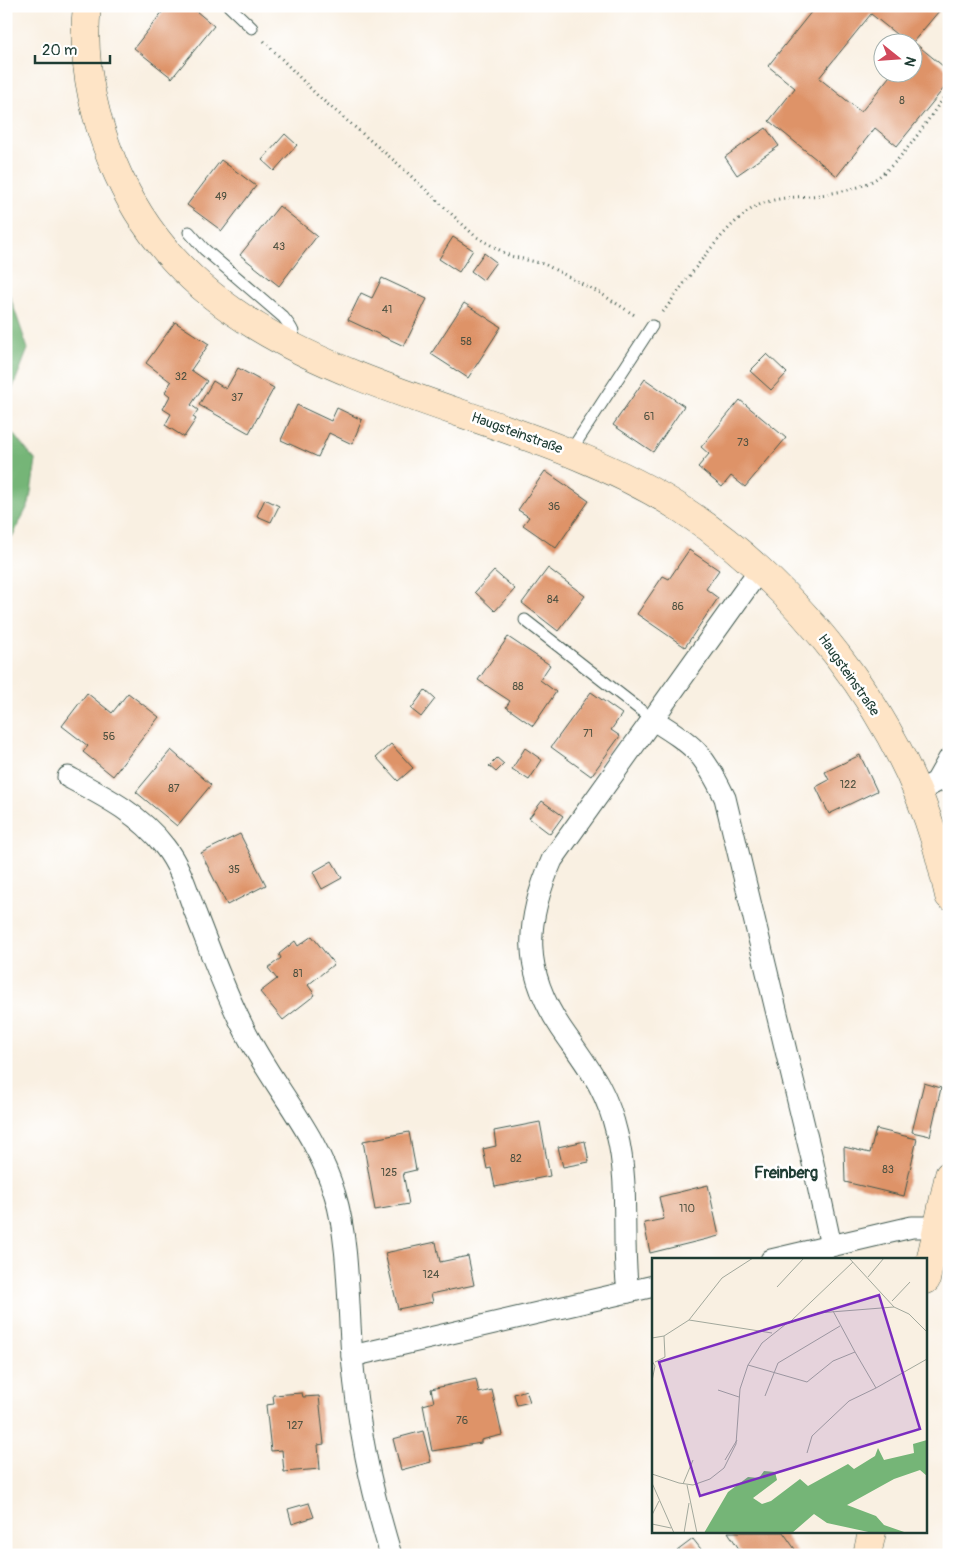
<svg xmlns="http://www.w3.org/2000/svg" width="955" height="1561" viewBox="0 0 955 1561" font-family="Pangolin,sans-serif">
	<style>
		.forest { fill: #75b577; stroke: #4a7956 }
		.building { fill: #de9367 }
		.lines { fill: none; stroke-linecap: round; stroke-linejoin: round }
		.service-casing { stroke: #40584e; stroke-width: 13 }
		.minor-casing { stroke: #40584e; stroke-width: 23 }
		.secondary-casing { stroke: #40584e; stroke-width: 29 }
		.path { stroke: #40584e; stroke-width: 3; stroke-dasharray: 1 4; stroke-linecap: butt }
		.service { stroke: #fff; stroke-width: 11 }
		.minor { stroke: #fff; stroke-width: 21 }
		.secondary { stroke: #fee4c6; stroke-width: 28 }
		.labels { text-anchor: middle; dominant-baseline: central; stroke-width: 5; stroke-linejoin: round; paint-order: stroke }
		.number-label { font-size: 11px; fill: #4f5241 }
		.street-label { font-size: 14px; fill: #1f3d34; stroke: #fff }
		.quarter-label { font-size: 16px; font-weight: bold; fill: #1f3d34; stroke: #fff }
		.inset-road { fill: none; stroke: #a2a89c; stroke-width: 1 }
		.view { fill: #7b2cbf; fill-opacity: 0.15; stroke: #7b2cbf; stroke-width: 2.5 }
		.inset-edge { fill: none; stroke: #1f3d34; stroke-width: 2.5 }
	</style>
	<rect width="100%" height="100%" fill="#fff"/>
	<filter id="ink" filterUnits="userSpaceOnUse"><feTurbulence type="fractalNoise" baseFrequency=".02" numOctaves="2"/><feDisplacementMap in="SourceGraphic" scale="10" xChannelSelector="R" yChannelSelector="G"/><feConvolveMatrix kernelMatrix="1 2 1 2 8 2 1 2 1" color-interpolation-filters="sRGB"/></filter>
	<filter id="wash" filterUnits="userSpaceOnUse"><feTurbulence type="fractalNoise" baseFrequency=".0096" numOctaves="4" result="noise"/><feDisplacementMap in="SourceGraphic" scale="20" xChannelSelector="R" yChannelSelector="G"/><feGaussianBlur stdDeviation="1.12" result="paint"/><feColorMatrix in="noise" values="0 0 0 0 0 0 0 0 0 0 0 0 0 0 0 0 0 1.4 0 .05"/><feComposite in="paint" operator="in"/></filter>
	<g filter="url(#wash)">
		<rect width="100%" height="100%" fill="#f9f0e2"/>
		<!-- forest -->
		<g class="forest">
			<path d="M6,285L28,349L6,405Z"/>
			<path d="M6,426L36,461L29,504L12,537L6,536Z"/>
		</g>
		<g id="blocks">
			<!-- building -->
			<g class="building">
				<path d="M167,6H190L214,26L172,78L134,48Z"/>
				<path d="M816,6H934L939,11L913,42H906L871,14L819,78L861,112L893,72H912V49L916,44L949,71V82L897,146L875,128L837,176L769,121L795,88L768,66Z"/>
				<path d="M766,128L779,146L737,175L725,157Z"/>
				<path d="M285,134L297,145L274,171L262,160Z"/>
				<path d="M221,160L256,186L222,231L187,205Z"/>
				<path d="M279,206L317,236L279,286L240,255Z"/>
				<path d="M453,237L473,250L459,272L439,259Z"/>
				<path d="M484,253L496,262L483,280L471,271Z"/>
				<path d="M382,278L427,299L404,346L348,320L361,293L372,298Z"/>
				<path d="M464,303L501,327L468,378L431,354Z"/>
				<path d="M175,322L209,344L191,370L207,381L191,405L198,410L193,417L196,419L184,437L165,425L171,414L163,409L170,396L165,392L171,382L146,363Z"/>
				<path d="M767,354L787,373L771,390L750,371Z"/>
				<path d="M238,368L274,388L249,433L199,405L213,381L226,389Z"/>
				<path d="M645,379L684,406L653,452L613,425Z"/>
				<path d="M740,400L786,438L745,487L731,476L722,487L698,467L709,454L701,447Z"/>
				<path d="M297,405L331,421L337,408L362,420L352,444L329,433L318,457L281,440Z"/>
				<path d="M545,471L589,501L556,548L523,525L529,517L518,510Z"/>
				<path d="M265,499L279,506L271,522L257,516Z"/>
				<path d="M689,550L719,570L706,589L718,598L685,647L637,614L663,576L669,579Z"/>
				<path d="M548,568L585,596L558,631L522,603Z"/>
				<path d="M494,571L515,589L495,611L475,592Z"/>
				<path d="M508,637L550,665L540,680L556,692L533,726L506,707L510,701L478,680Z"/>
				<path d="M425,690L435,699L421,717L411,709Z"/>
				<path d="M591,692L622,714L611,730L620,736L591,776L551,747Z"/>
				<path d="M87,693L112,713L128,693L159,717L113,776L83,752L88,746L62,726Z"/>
				<path d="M391,744L413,768L398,781L376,757Z"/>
				<path d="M525,748L542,760L529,780L512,769Z"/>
				<path d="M171,750L211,785L177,826L136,792Z"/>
				<path d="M860,755L877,791L829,814L816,787L829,780L825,772Z"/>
				<path d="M497,758L504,764L496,772L489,766Z"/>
				<path d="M542,801L563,816L550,834L529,818Z"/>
				<path d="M240,834L266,885L227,905L201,853Z"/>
				<path d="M332,861L342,878L322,889L313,872Z"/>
				<path d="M312,936L334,964L308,985L315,995L283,1020L260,992L277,979L268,968L281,958L279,954L295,941L298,946Z"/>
				<path d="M924,1083L941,1088L930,1136L912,1132Z"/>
				<path d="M540,1122L550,1176L495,1187L491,1168L487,1169L483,1149L496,1146L494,1131Z"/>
				<path d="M876,1129L917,1139L904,1196L845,1182L844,1147L870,1153Z"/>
				<path d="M409,1132L416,1170L403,1173L409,1204L375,1210L363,1141Z"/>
				<path d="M585,1141L589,1162L563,1167L558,1147Z"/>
				<path d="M708,1185L719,1236L650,1253L644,1223L664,1219L659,1197Z"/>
				<path d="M436,1242L440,1262L468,1256L474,1285L431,1294L433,1302L398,1309L385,1253Z"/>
				<path d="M476,1379L479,1393L492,1390L502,1435L481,1440V1443L432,1451L423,1405L434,1402L431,1389Z"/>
				<path d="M526,1390L530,1402L517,1405L514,1394Z"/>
				<path d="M302,1393L303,1397L319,1396L324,1444L318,1445L320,1469L284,1472L282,1450L271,1451L266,1405L274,1404L273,1395Z"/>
				<path d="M423,1431L431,1462L401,1470L393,1439Z"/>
				<path d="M309,1503L314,1517L292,1524L288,1509Z"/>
				<path d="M728,1532H783L799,1555H743Z"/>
				<path d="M693,1539L704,1553L700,1555H680L677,1551Z"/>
			</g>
		</g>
	</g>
	<g filter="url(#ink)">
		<use href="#blocks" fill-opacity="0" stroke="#40584e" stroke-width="1"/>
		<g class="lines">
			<defs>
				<g id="service">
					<path d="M229,6L252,28"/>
					<path d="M189,232L204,249L283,317C291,327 297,333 292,346"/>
					<path d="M570,452L652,326"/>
					<path d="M525,620L652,719"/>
				</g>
				<g id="minor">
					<path d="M652,719C695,746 703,752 725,798L813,1163L831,1246"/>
					<path d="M68,777C104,796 140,814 165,847C180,866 187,890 195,912C210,950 224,990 243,1027C271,1085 317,1132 335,1195C349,1240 348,1307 352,1356"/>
					<path d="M917,792L936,782L949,759"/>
					<path d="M771,1260L912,1227H938"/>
					<path d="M628,1292L654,1286"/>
					<path d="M391,1555C370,1486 358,1427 352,1356L628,1292C621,1239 630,1186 617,1134C606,1087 587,1066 561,1028C522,970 525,922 552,860L760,569"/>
				</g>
				<g id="secondary">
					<path d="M87,6C81,59 93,114 113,163C209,397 497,388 683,510C797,585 897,712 936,844C941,861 945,879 949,896"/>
					<path d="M926,1280L949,1175"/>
					<path d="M867,1555L872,1532"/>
				</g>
			</defs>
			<!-- service casing -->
			<use href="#service" class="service-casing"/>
			<!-- minor casing -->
			<use href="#minor" class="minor-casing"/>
			<!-- secondary casing -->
			<use href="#secondary" class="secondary-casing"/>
			<!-- path -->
			<g class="path">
				<path d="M264,41L318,96L397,163L475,236L510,256L544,264L600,293L636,316"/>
				<path d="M663,312C686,282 726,220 759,205C781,195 804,198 827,194C843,191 863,188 877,178C907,156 927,120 949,90"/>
			</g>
			<!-- service -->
			<use href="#service" class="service"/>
			<!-- minor -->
			<use href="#minor" class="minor"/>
			<!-- secondary -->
			<use href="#secondary" class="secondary"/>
		</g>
	</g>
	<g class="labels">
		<!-- number labels -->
		<g class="number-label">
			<text x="902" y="100">8</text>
			<text x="221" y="196">49</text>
			<text x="279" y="246">43</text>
			<text x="387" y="309">41</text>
			<text x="466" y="341">58</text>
			<text x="181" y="376">32</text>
			<text x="237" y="397">37</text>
			<text x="649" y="416">61</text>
			<text x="743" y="442">73</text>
			<text x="554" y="506">36</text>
			<text x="553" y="599">84</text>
			<text x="678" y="606">86</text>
			<text x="518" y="686">88</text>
			<text x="588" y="733">71</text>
			<text x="109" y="736">56</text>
			<text x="848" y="784">122</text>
			<text x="174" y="788">87</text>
			<text x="234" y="869">35</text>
			<text x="298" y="973">81</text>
			<text x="516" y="1158">82</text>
			<text x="888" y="1169">83</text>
			<text x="389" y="1172">125</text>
			<text x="687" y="1208">110</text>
			<text x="431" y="1274">124</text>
			<text x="462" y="1420">76</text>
			<text x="295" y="1425">127</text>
		</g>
		<!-- street labels -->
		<g class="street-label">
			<text transform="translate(517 433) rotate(20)">Haugsteinstraße</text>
			<text transform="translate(849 675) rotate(55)">Haugsteinstraße</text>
		</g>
		<!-- quarter labels -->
		<g class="quarter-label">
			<text x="786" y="1173">Freinberg</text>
		</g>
	</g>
	<!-- overview -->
	<g transform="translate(652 1258)">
		<rect width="275" height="275" fill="#f9f0e2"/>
		<path d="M275,182V218L268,212L242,221L195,247L224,258L232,267L255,275H221L175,265L162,256L140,275H52L76,234L96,219L107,220L112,213L123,214L125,222L101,240L110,246L119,243L148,221L156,228L196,206L202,211L223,198L226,190L232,202L262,195L261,186Z" fill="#75b577"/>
		<path class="inset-road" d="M197,0L242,49M216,19L232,0M125,29L152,0M240,43L258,24M181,53L203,94M37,62L120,75M139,63L201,4M0,80L12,78L37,62L70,20L101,0M0,103L3,108L0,123M3,104L13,99L12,78M96,107L155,124L181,103L203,94L224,130L275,101M66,132L87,139M113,138L126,105L188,68M155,195L160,178L197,143L224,130M73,202L85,182M0,216L27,225L41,227L58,221L72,210L84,186L88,131L96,107L110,85L134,66L166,55L242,49L257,56L275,74M0,225L22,275M31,226L41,202M35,227L45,275M0,257L7,243M0,266L19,270M32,275L37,245"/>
		<path class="view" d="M227,37L268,171L48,238L7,104Z"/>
		<rect width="275" height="275" class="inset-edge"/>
	</g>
	<!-- margin -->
	<rect width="955" height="1561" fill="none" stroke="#fff" stroke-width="25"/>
	<!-- north arrow -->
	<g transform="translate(898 58) rotate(107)"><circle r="24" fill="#ffffff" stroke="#a5b1ae"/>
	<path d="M0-4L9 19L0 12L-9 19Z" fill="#d1495b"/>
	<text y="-8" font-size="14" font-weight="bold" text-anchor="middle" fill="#1f3d34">N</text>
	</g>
	<!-- scale -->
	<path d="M35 55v8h75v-8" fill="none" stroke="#1f3d34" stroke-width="2.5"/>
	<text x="42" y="55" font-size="15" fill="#1f3d34" stroke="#ffffff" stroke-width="4" paint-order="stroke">20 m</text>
</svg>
